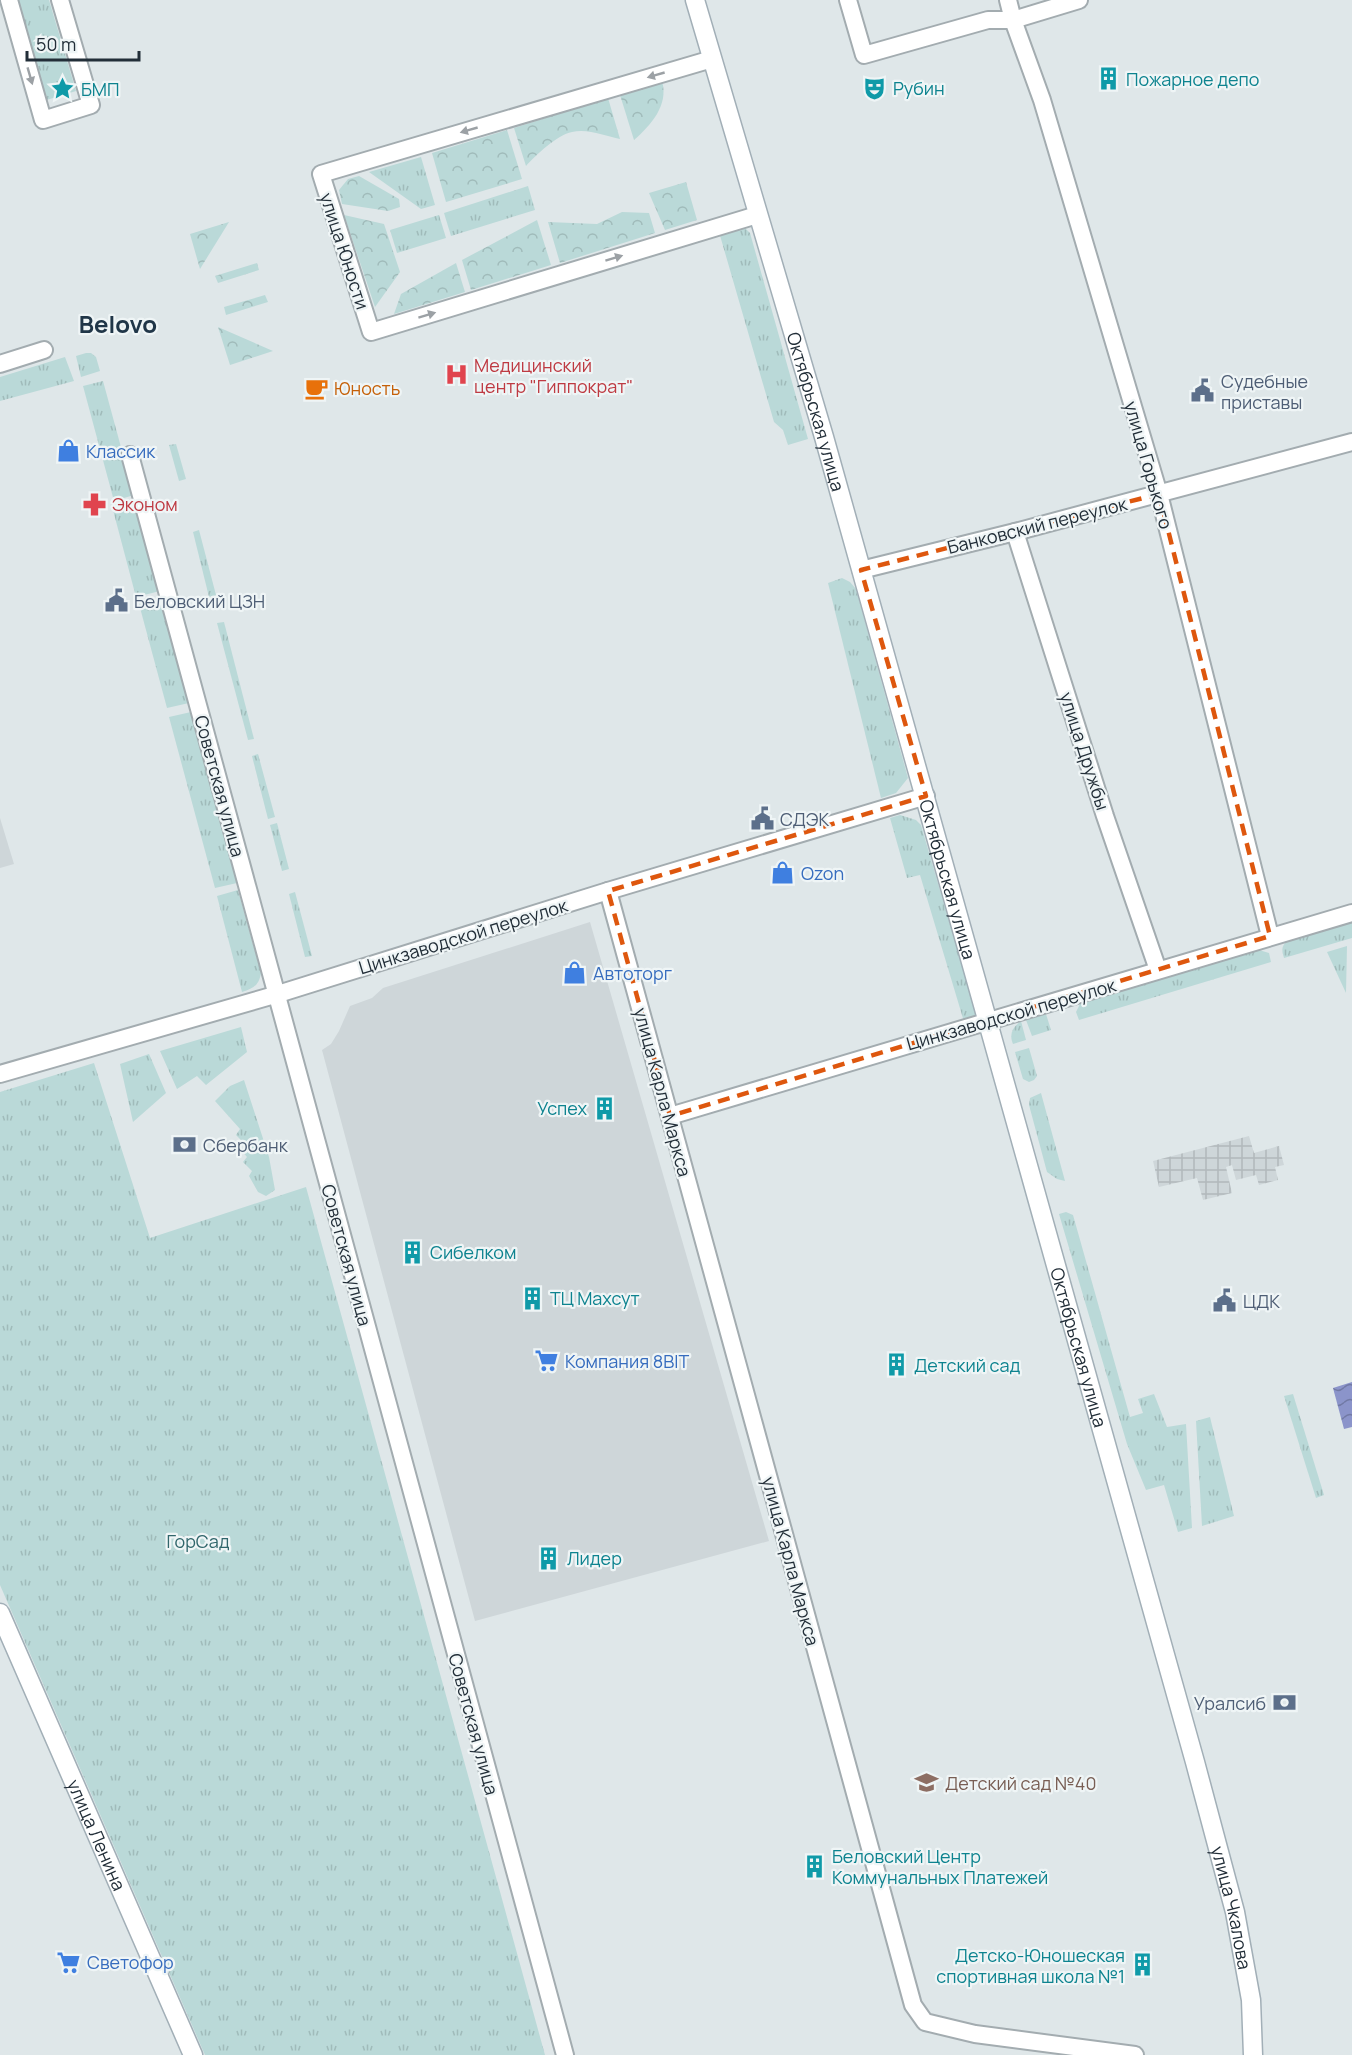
<svg xmlns="http://www.w3.org/2000/svg" width="1352" height="2055" viewBox="0 0 1352 2055" font-family="Manrope,sans-serif">
	<style>
		.built { fill: #ced6d9 }
		.industrial { fill: url(#industrial-grid) }
		.grass { fill: url(#grass-tufts) }
		.forest { fill: url(#forest-crowns) }
		.water { fill: url(#water-waves) }
		.lines { fill: none; stroke-linecap: round; stroke-linejoin: round }
		.street-casing { stroke: #a3acb0; stroke-width: 20 }
		.secondary-casing { stroke: #a2afb7; stroke-width: 21 }
		.street { stroke: #fff; stroke-width: 16 }
		.secondary { stroke: #fff; stroke-width: 18 }
		.oneway { fill: #9ca1a5 }
		.marked { fill: none; stroke: #de570e; stroke-width: 4.5; stroke-dasharray: 12 8; stroke-linejoin: round }
		.labels { text-anchor: middle; dominant-baseline: central; stroke-width: 4.5; stroke-linejoin: round; paint-order: stroke }
		.culture-label { font-size: 18px; fill: #0d838f; stroke: #eff5f6; text-anchor: start }
		.street-label { font-size: 18px; fill: #222e38; stroke: #eff5f6 }
		.health-label { font-size: 18px; fill: #be3a42; stroke: #eff5f6; text-anchor: start }
		.service-label { font-size: 18px; fill: #4e5e75; stroke: #eff5f6; text-anchor: start }
		.food-label { font-size: 18px; fill: #c56008; stroke: #eff5f6; text-anchor: start }
		.shop-label { font-size: 18px; fill: #366cbe; stroke: #eff5f6; text-anchor: start }
		.park-label { font-size: 18px; fill: #30666b; stroke: #eff5f6 }
		.education-label { font-size: 18px; fill: #785e54; stroke: #eff5f6; text-anchor: start }
		.district-label { font-size: 24px; font-weight: bold; fill: #203648; stroke: #eff5f6 }
	</style>
	<defs>
		<pattern id="industrial-grid" width="8" height="8" patternUnits="userSpaceOnUse" patternTransform="scale(1.5)"><rect width="8" height="8" fill="#ced6d9"/><path d="M0 4h8M4 0v8" fill="none" stroke="#b1b8bb"/></pattern>
		<pattern id="grass-tufts" width="24" height="20" patternUnits="userSpaceOnUse" patternTransform="scale(1.5)"><rect width="24" height="20" fill="#bad9d8"/><path d="M3 7l-1-3M5 7V3M7 7l1-3M15 17l-1-3M17 17v-4M19 17l1-3" fill="none" stroke="#a0bbba"/></pattern>
		<pattern id="forest-crowns" width="20" height="18" patternUnits="userSpaceOnUse" patternTransform="scale(1.5)"><rect width="20" height="18" fill="#bad9d8"/><path d="M2 6a3 3 0 1 1 6 0M12 15a3 3 0 1 1 6 0" fill="none" stroke="#a0bbba"/></pattern>
		<pattern id="water-waves" width="16" height="10" patternUnits="userSpaceOnUse" patternTransform="scale(1.5)"><rect width="16" height="10" fill="#8b94ca"/><path d="M0 5q4-4 8 0t8 0" fill="none" stroke="#7179a5"/></pattern>
	</defs>
	<rect width="100%" height="100%" fill="#dfe7e9"/>
	<!-- built -->
	<g class="built">
		<path d="M0,818L14,864L0,868Z"/>
		<path d="M590,922L769,1541L475,1621L322,1050L331,1044L339,1031L350,1006L372,998L383,988Z"/>
	</g>
	<!-- industrial -->
	<path class="industrial" d="M1249,1136L1254,1153L1279,1146L1284,1165L1275,1167L1278,1180L1259,1185L1256,1175L1236,1180L1232,1165L1226,1167L1232,1193L1203,1200L1197,1178L1159,1187L1153,1161Z"/>
	<!-- grass -->
	<g class="grass">
		<path d="M10,0H49L76,91L40,102Z"/>
		<path d="M421,157L435,205L421,209L369,172Z"/>
		<path d="M528,186L535,210L451,236L444,213Z"/>
		<path d="M439,215L446,238L397,253L390,230Z"/>
		<path d="M744,227L750,233L808,439L788,445L783,430L774,422L719,232Z"/>
		<path d="M86,353H91L96,357L100,371L81,377L76,356Z"/>
		<path d="M65,357L74,381L0,401V377Z"/>
		<path d="M103,381L134,495L114,501L83,386Z"/>
		<path d="M176,444L186,479L179,481L169,445Z"/>
		<path d="M136,503L160,591L136,597L113,510Z"/>
		<path d="M199,530L216,595L209,597L193,532Z"/>
		<path d="M842,578L850,582L856,589L908,778L896,793L881,798L828,583Z"/>
		<path d="M161,598L189,703L167,708L139,604Z"/>
		<path d="M224,622L254,739L248,740L217,623Z"/>
		<path d="M191,712L237,883L215,888L169,717Z"/>
		<path d="M258,754L275,817L268,819L252,756Z"/>
		<path d="M900,815L916,820L921,825L978,1021L965,1025L920,875L907,878L890,818Z"/>
		<path d="M277,823L289,869L282,871L270,825Z"/>
		<path d="M238,890L261,973C259,985 254,988 242,992L217,896Z"/>
		<path d="M295,892L312,956L305,957L289,894Z"/>
		<path d="M1352,922V938L1284,958C1282,951 1281,947 1286,942Z"/>
		<path d="M1347,946L1346,993L1327,952Z"/>
		<path d="M1259,950L1269,953L1271,962L1079,1020L1076,1012L1081,1002Z"/>
		<path d="M1046,1014L1051,1030L1032,1036L1026,1020Z"/>
		<path d="M1021,1021L1026,1040L1013,1044C1009,1034 1012,1028 1021,1021Z"/>
		<path d="M241,1027L247,1052L206,1085L197,1076L177,1089L160,1051Z"/>
		<path d="M1029,1048L1037,1076L1034,1080L1029,1082L1023,1079L1015,1052Z"/>
		<path d="M149,1054L166,1093L133,1122L120,1064Z"/>
		<path d="M94,1063L150,1238L306,1187L545,2055H205L0,1585V1092Z"/>
		<path d="M244,1080L269,1157L275,1190L266,1196L258,1192L249,1176L252,1171L243,1162L247,1157L241,1150L246,1145L236,1135L240,1129L215,1101L230,1086Z"/>
		<path d="M1041,1093L1065,1181L1057,1179L1047,1172L1029,1105L1030,1098Z"/>
		<path d="M1066,1212L1073,1215L1130,1417L1143,1413L1138,1399L1154,1394L1167,1427L1186,1424L1192,1528L1178,1532L1164,1485L1146,1490L1127,1444L1059,1214Z"/>
		<path d="M1293,1394L1324,1495L1316,1498L1284,1396Z"/>
		<path d="M1210,1417L1234,1516L1202,1526L1196,1421Z"/>
	</g>
	<!-- forest -->
	<g class="forest">
		<path d="M662,81C669,105 651,125 634,140L620,95Z"/>
		<path d="M608,98L620,139C606,136 587,128 572,132C557,135 536,155 526,166L514,128Z"/>
		<path d="M507,130L522,179L446,202L432,153Z"/>
		<path d="M359,176L399,199L400,207L388,211L342,204L339,190L348,179Z"/>
		<path d="M686,182L697,220L665,230L649,193Z"/>
		<path d="M622,212L649,213L655,233L560,263L548,222L597,224Z"/>
		<path d="M344,215L384,224L400,272L375,307Z"/>
		<path d="M537,220L551,265L471,290L462,260Z"/>
		<path d="M229,222L200,269L190,234Z"/>
		<path d="M257,263L259,270L218,283L215,276Z"/>
		<path d="M456,263L465,292L394,314L401,294Z"/>
		<path d="M265,295L268,302L226,315L224,307Z"/>
		<path d="M218,327L273,351L230,365Z"/>
	</g>
	<!-- water -->
	<path class="water" d="M1352,1382V1427L1344,1429L1333,1388Z"/>
	<g class="lines">
		<defs>
			<g id="street">
				<path d="M9,0L43,120L91,105L60,0"/>
				<path d="M848,0L864,55L988,20H1013L1079,0"/>
				<path d="M1008,0L1013,20L1042,100L1159,494L1270,936"/>
				<path d="M712,59L321,174L371,332L757,215"/>
				<path d="M0,364L44,350"/>
				<path d="M130,455L565,2055"/>
				<path d="M1015,532L1105,816L1158,970"/>
				<path d="M861,570L1015,532L1352,442"/>
				<path d="M608,891L913,2005L925,2022L975,2034L1135,2055"/>
				<path d="M0,1074L278,994L608,891L926,796"/>
				<path d="M670,1116L1352,913"/>
			</g>
			<g id="secondary">
				<path id="s1" d="M695,0L824,437L1195,1762L1235,1912L1251,2000L1253,2055"/>
				<path id="s2" d="M0,1613L193,2055"/>
			</g>
		</defs>
		<!-- street casing -->
		<use href="#street" class="street-casing"/>
		<!-- secondary casing -->
		<use href="#secondary" class="secondary-casing"/>
		<!-- street -->
		<use href="#street" class="street"/>
		<!-- secondary -->
		<use href="#secondary" class="secondary"/>
	</g>
	<!-- one-way arrows -->
	<defs><path id="oneway-solid" d="M-6-.8H1V-3.2L6.5 0L1 3.2V.8H-6Z" transform="scale(1.5)"/></defs>
	<g class="oneway">
		<use href="#oneway-solid" transform="translate(656 75) rotate(164)"/>
		<use href="#oneway-solid" transform="translate(30 76) rotate(74)"/>
		<use href="#oneway-solid" transform="translate(469 130) rotate(164)"/>
		<use href="#oneway-solid" transform="translate(614 258) rotate(-17)"/>
		<use href="#oneway-solid" transform="translate(427 315) rotate(-17)"/>
	</g>
	<!-- marked area -->
	<path class="marked" d="M1159,494L1270,936L670,1116L608,891L926,796L861,570Z"/>
	<!-- icons -->
	<defs>
		<symbol id="building-bare" viewBox="-9 -9 18 18"><path d="M-4-6H4V6H1V3H-1V6H-4ZM-2.5-4.3h1.7v1.8h-1.7ZM.8-4.3h1.7v1.8H.8ZM-2.5-1h1.7V.8h-1.7ZM.8-1h1.7V.8H.8Z" fill="#0f9aa8" stroke="#eff5f6" stroke-width="2.5" paint-order="stroke"/></symbol>
		<symbol id="theatre-bare" viewBox="-9 -9 18 18"><path d="M-5-5.5Q0-4 5-5.5V0Q5 5 0 6Q-5 5-5 0ZM-3.3-2.5H-1v1.5H-3.3ZM1-2.5H3.3v1.5H1ZM-2.8 1Q0 5.5 2.8 1Z" fill="#0f9aa8" stroke="#eff5f6" stroke-width="2.5" paint-order="stroke"/></symbol>
		<symbol id="sight-bare" viewBox="-9 -9 18 18"><path d="M0-6L1.8-2.2L6-1.7L2.9 1.2L3.7 5.4L0 3.3L-3.7 5.4L-2.9 1.2L-6-1.7L-1.8-2.2Z" fill="#0f9aa8" stroke="#eff5f6" stroke-width="2.5" paint-order="stroke"/></symbol>
		<symbol id="hospital-bare" viewBox="-9 -9 18 18"><path d="M-5-5h3v3.5h4V-5h3V5h-3V1.5h-4V5h-3Z" fill="#e0444e" stroke="#eff5f6" stroke-width="2.5" paint-order="stroke"/></symbol>
		<symbol id="cafe-bare" viewBox="-9 -9 18 18"><path d="M-5.5-4.5H6V0H3Q3 3.5 0 3.5H-2.5Q-5.5 3.5-5.5 0ZM3-3.2v2h1.7v-2ZM-6 4.5H4V6H-6Z" fill="#e8710a" stroke="#eff5f6" stroke-width="2.5" paint-order="stroke"/></symbol>
		<symbol id="civic-bare" viewBox="-9 -9 18 18"><path d="M-.6-6.5H3V-4.5H.6V-3L4-1V1h2V6H-6V1h2V-1L-.6-3ZM-1.2 2.5V6h2.4V2.5Z" fill="#5c6f8a" stroke="#eff5f6" stroke-width="2.5" paint-order="stroke"/></symbol>
		<symbol id="shop-bare" viewBox="-9 -9 18 18"><path d="M-5-2.5h2.3a2.7 3.5 0 0 1 5.4 0H5L5.5 6h-11ZM-1.5-2.5h3a1.5 2.3 0 0 0-3 0Z" fill="#3f7fe0" stroke="#eff5f6" stroke-width="2.5" paint-order="stroke"/></symbol>
		<symbol id="pharmacy-bare" viewBox="-9 -9 18 18"><path d="M-2-6h4v4h4v4h-4v4h-4v-4h-4v-4h4Z" fill="#e0444e" stroke="#eff5f6" stroke-width="2.5" paint-order="stroke"/></symbol>
		<symbol id="bank-bare" viewBox="-9 -9 18 18"><path d="M-6-4H6V4H-6ZM0-2.3a2.3 2.3 0 1 0 0 4.6a2.3 2.3 0 1 0 0-4.6Z" fill="#5c6f8a" stroke="#eff5f6" stroke-width="2.5" paint-order="stroke"/></symbol>
		<symbol id="supermarket-bare" viewBox="-9 -9 18 18"><path d="M-6-5.5h2.5l.6 2H6L4.5 2H-2.5L-4.4-4H-6ZM-1.5 3.2a1.3 1.3 0 1 0 .1 0ZM3 3.2a1.3 1.3 0 1 0 .1 0Z" fill="#3f7fe0" stroke="#eff5f6" stroke-width="2.5" paint-order="stroke"/></symbol>
		<symbol id="school-bare" viewBox="-9 -9 18 18"><path d="M0-5L7-2L0 1L-7-2ZM-4 1L0 2.5L4 1V4Q0 6-4 4Z" fill="#8d6e63" stroke="#eff5f6" stroke-width="2.5" paint-order="stroke"/></symbol>
	</defs>
	<g fill-rule="evenodd">
		<use href="#building-bare" x="1092" y="62" width="33" height="33"/>
		<use href="#theatre-bare" x="858" y="72" width="33" height="33"/>
		<use href="#sight-bare" x="46" y="72" width="33" height="33"/>
		<use href="#hospital-bare" x="440" y="358" width="33" height="33"/>
		<use href="#cafe-bare" x="300" y="372" width="33" height="33"/>
		<use href="#civic-bare" x="1186" y="374" width="33" height="33"/>
		<use href="#shop-bare" x="52" y="434" width="33" height="33"/>
		<use href="#pharmacy-bare" x="78" y="488" width="33" height="33"/>
		<use href="#civic-bare" x="100" y="584" width="33" height="33"/>
		<use href="#civic-bare" x="746" y="802" width="33" height="33"/>
		<use href="#shop-bare" x="766" y="856" width="33" height="33"/>
		<use href="#shop-bare" x="558" y="956" width="33" height="33"/>
		<use href="#building-bare" x="588" y="1092" width="33" height="33"/>
		<use href="#bank-bare" x="168" y="1128" width="33" height="33"/>
		<use href="#building-bare" x="396" y="1236" width="33" height="33"/>
		<use href="#building-bare" x="516" y="1282" width="33" height="33"/>
		<use href="#civic-bare" x="1208" y="1284" width="33" height="33"/>
		<use href="#supermarket-bare" x="530" y="1344" width="33" height="33"/>
		<use href="#building-bare" x="880" y="1348" width="33" height="33"/>
		<use href="#building-bare" x="532" y="1542" width="33" height="33"/>
		<use href="#bank-bare" x="1268" y="1686" width="33" height="33"/>
		<use href="#school-bare" x="910" y="1766" width="33" height="33"/>
		<use href="#building-bare" x="798" y="1850" width="33" height="33"/>
		<use href="#supermarket-bare" x="52" y="1946" width="33" height="33"/>
		<use href="#building-bare" x="1126" y="1948" width="33" height="33"/>
	</g>
	<g class="labels">
		<!-- culture labels -->
		<g class="culture-label">
			<text x="1126" y="79">Пожарное депо</text>
			<text x="893" y="88">Рубин</text>
			<text x="81" y="89">БМП</text>
			<text x="587" y="1108" text-anchor="end">Успех</text>
			<text x="430" y="1252">Сибелком</text>
			<text x="550" y="1298">ТЦ Махсут</text>
			<text x="914" y="1365">Детский сад</text>
			<text x="567" y="1558">Лидер</text>
			<text x="832" y="1856">Беловский Центр<tspan x="832" dy="21">Коммунальных Платежей</tspan></text>
			<text x="1125" y="1955" text-anchor="end">Детско-Юношеская<tspan x="1125" dy="21">спортивная школа №1</tspan></text>
		</g>
		<!-- street labels -->
		<g class="street-label">
			<text transform="translate(345 251) rotate(72)">улица Юности</text>
			<text stroke="none"><textPath href="#s1" startOffset="429">Октябрьская улица</textPath></text>
			<text transform="translate(1149 465) rotate(74)">улица Горького</text>
			<text transform="translate(1037 525) rotate(-14)">Банковский переулок</text>
			<text transform="translate(1085 751) rotate(72)">улица Дружбы</text>
			<text transform="translate(220 786) rotate(75)">Советская улица</text>
			<text stroke="none"><textPath href="#s1" startOffset="915">Октябрьская улица</textPath></text>
			<text transform="translate(463 936) rotate(-17)">Цинкзаводской переулок</text>
			<text transform="translate(1011 1014) rotate(-16)">Цинкзаводской переулок</text>
			<text transform="translate(663 1092) rotate(75)">улица Карла Маркса</text>
			<text transform="translate(347 1255) rotate(75)">Советская улица</text>
			<text stroke="none"><textPath href="#s1" startOffset="1401">Октябрьская улица</textPath></text>
			<text transform="translate(791 1561) rotate(75)">улица Карла Маркса</text>
			<text transform="translate(474 1724) rotate(75)">Советская улица</text>
			<text stroke="none"><textPath href="#s2" startOffset="242">улица Ленина</textPath></text>
			<text stroke="none"><textPath href="#s1" startOffset="1982">улица Чкалова</textPath></text>
		</g>
		<!-- health labels -->
		<g class="health-label">
			<text x="474" y="365">Медицинский<tspan x="474" dy="21">центр "Гиппократ"</tspan></text>
			<text x="112" y="504">Эконом</text>
		</g>
		<!-- service labels -->
		<g class="service-label">
			<text x="1221" y="381">Судебные<tspan x="1221" dy="21">приставы</tspan></text>
			<text x="134" y="601">Беловский ЦЗН</text>
			<text x="780" y="819">СДЭК</text>
			<text x="203" y="1145">Сбербанк</text>
			<text x="1243" y="1301">ЦДК</text>
			<text x="1266" y="1703" text-anchor="end">Уралсиб</text>
		</g>
		<!-- food labels -->
		<g class="food-label">
			<text x="334" y="388">Юность</text>
		</g>
		<!-- shop labels -->
		<g class="shop-label">
			<text x="86" y="451">Классик</text>
			<text x="801" y="873">Ozon</text>
			<text x="593" y="973">Автоторг</text>
			<text x="565" y="1361">Компания 8BIT</text>
			<text x="87" y="1962">Светофор</text>
		</g>
		<!-- park labels -->
		<g class="park-label">
			<text x="198" y="1541">ГорСад</text>
		</g>
		<!-- education labels -->
		<g class="education-label">
			<text x="945" y="1783">Детский сад №40</text>
		</g>
		<!-- district labels -->
		<g class="district-label">
			<text x="118" y="323">Belovo</text>
		</g>
	</g>
	<!-- scale -->
	<path d="M27 51v9h112v-9" fill="none" stroke="#222e38" stroke-width="3"/>
	<text x="36" y="51" font-size="18" fill="#222e38" stroke="#eff5f6" stroke-width="4.5" paint-order="stroke">50 m</text>
</svg>
